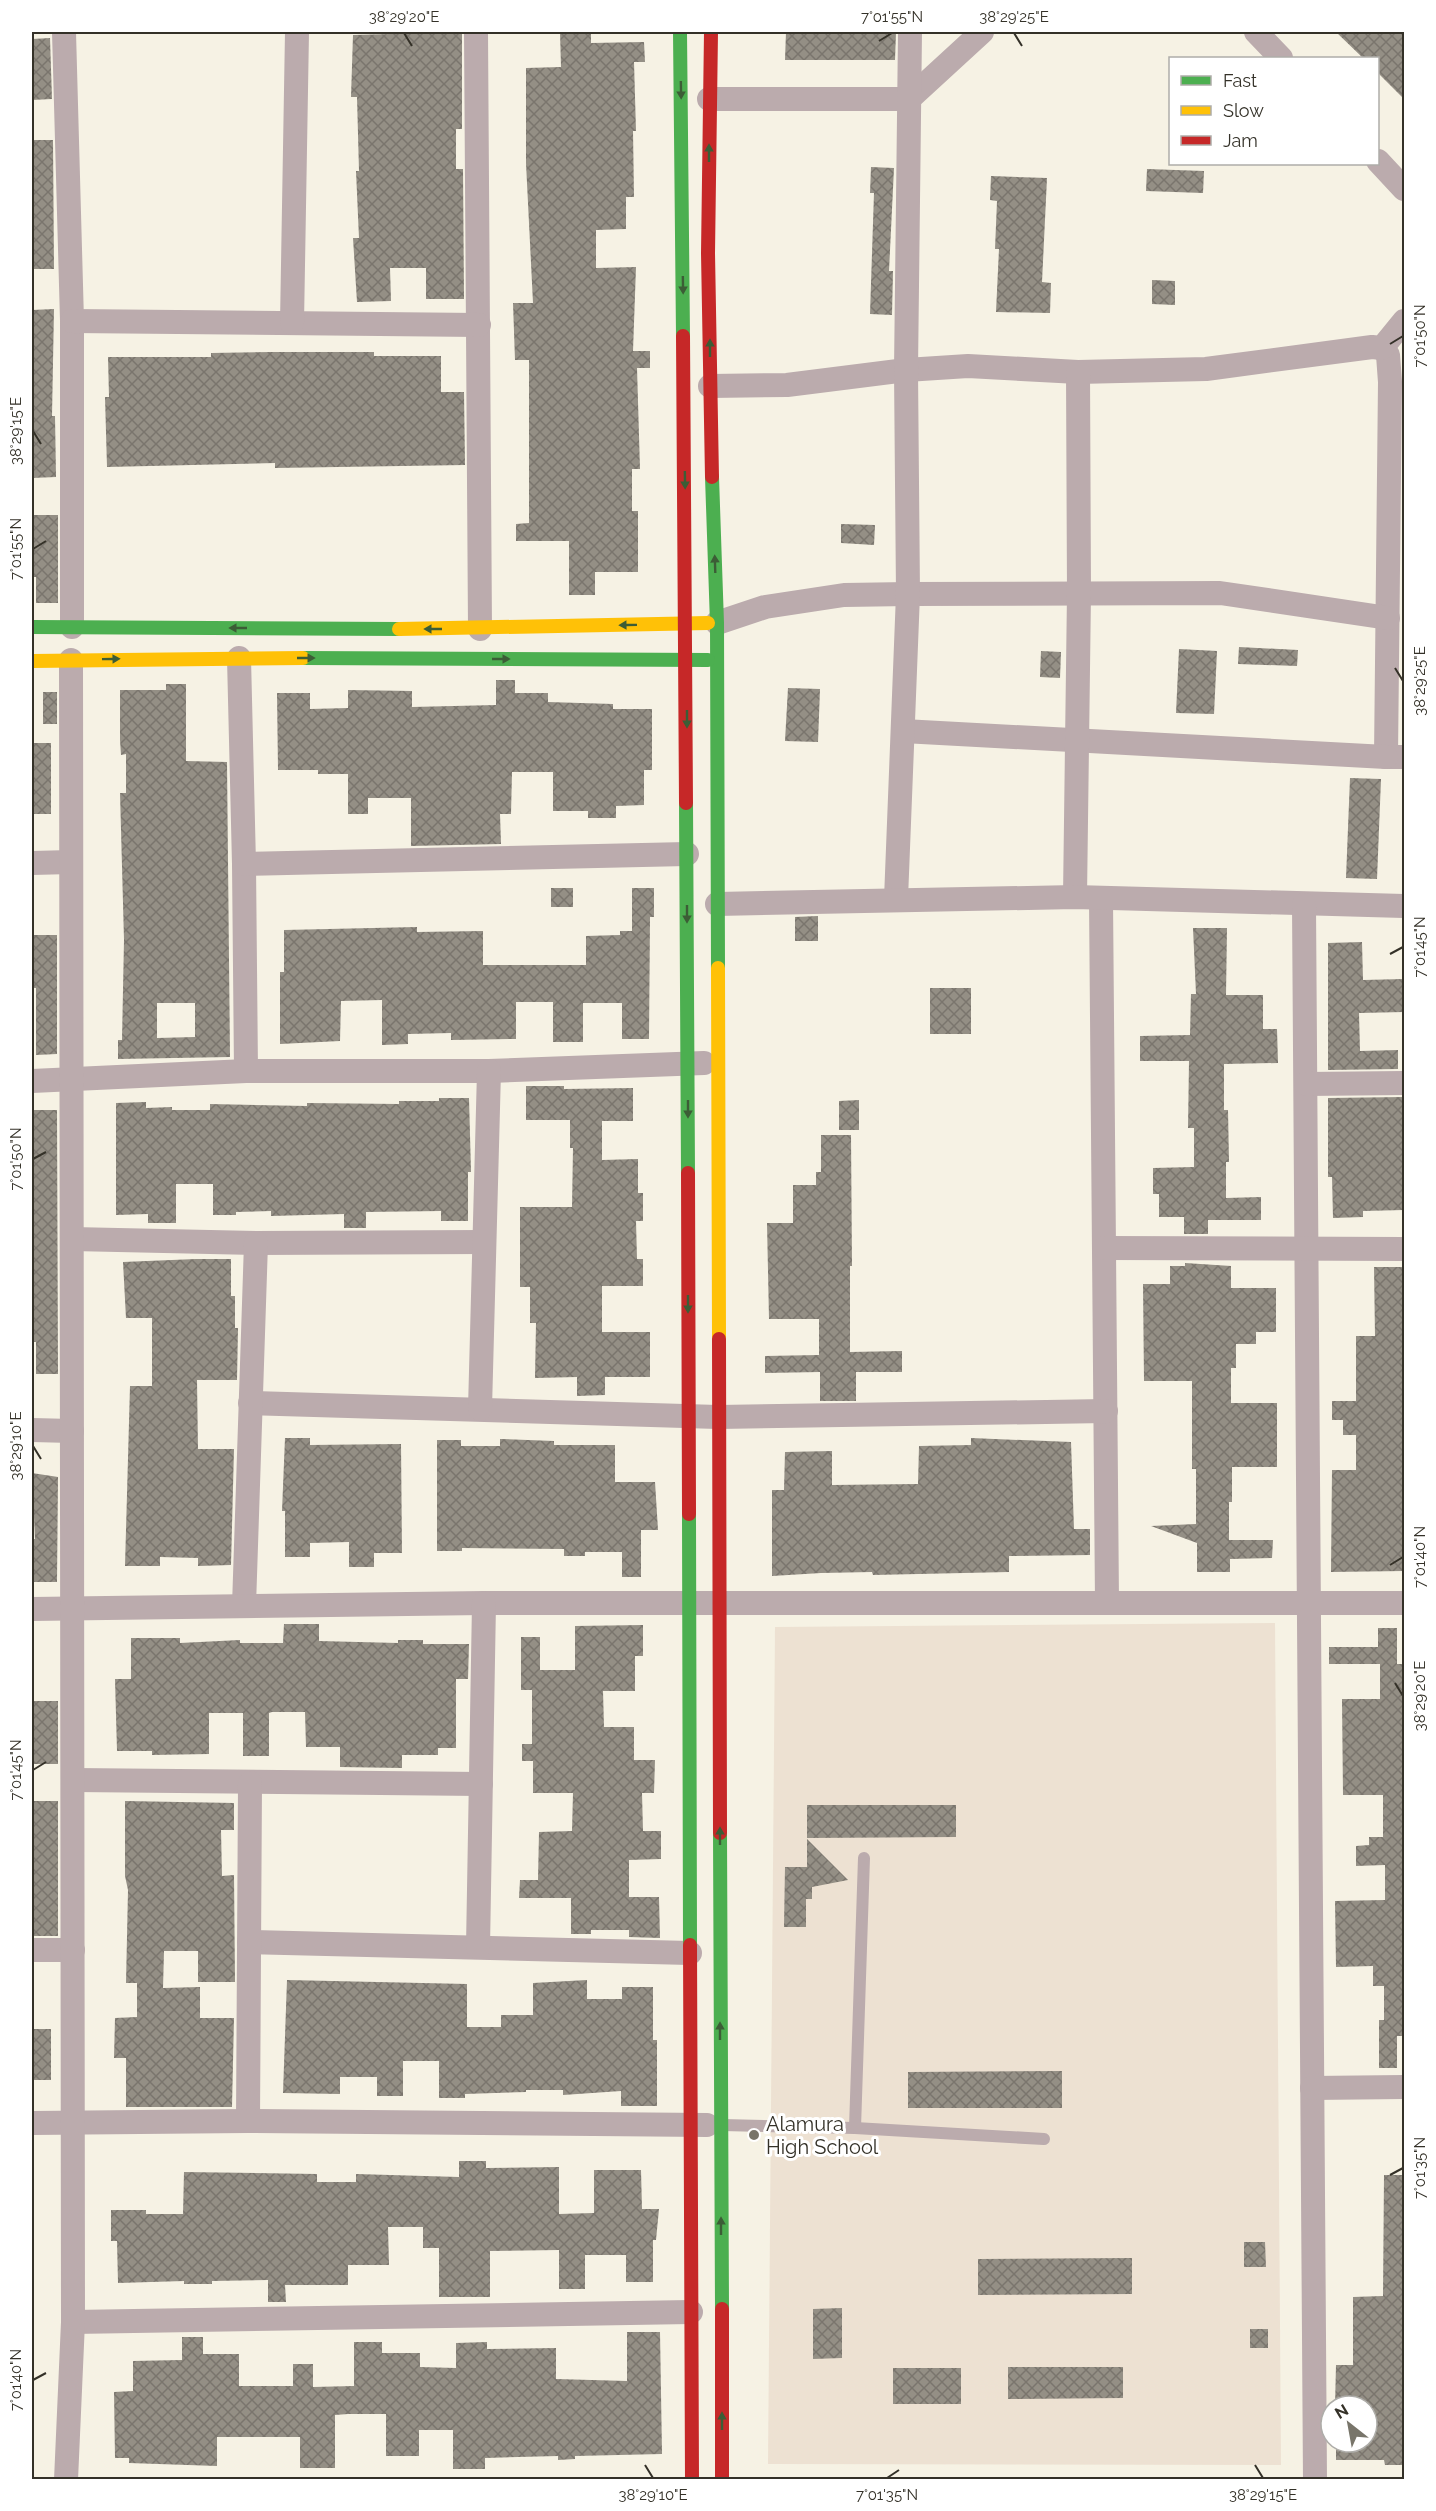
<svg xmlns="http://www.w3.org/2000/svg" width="1436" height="2511" viewBox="0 0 1436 2511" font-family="Raleway,sans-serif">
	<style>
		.education { fill: #ede1d2 }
		.building { fill: url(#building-cross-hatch); fill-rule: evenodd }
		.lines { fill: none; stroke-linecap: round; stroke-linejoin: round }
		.lane { stroke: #bbabad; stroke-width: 12 }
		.street { stroke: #bbabad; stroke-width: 24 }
		.fast { stroke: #4caf50; stroke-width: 14 }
		.slow { stroke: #ffc107; stroke-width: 14 }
		.jam { stroke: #c62828; stroke-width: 14 }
		.oneway { fill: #3c5d36 }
		.ticks { fill: none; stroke: #343128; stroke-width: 2 }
		.poi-dot { fill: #78756a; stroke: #fff; stroke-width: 2 }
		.labels { text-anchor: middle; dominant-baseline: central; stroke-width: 6; stroke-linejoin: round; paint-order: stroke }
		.poi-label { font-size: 20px; fill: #343128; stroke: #fff; text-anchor: start }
		.neatline { fill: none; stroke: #343128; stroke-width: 2 }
		.ticks-label { font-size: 15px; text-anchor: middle; fill: #343128 }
	</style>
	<defs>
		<pattern id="building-cross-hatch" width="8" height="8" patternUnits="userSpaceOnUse" patternTransform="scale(1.5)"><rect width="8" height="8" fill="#948f85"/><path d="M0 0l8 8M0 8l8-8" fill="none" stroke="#7a756d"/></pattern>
	</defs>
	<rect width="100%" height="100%" fill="#f6f2e4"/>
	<!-- education -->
	<path class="education" d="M1275,1623L1281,2465L768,2464L775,1627Z"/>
	<!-- building -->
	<g class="building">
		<path d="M462,32V129H456V169H463L464,299H426V268H390L391,301L357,302L353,238H359L356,171H359L357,97H351L353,35Z"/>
		<path d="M560,32H591V43L644,42L645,62H634L636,131H633L634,197H626V229L596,230V268L636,267L633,351H650V368H637L640,469H632V511H638V572H595V595H569V541H516V524L529,523V360H515L513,303H533L526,163V68L561,67Z"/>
		<path d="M786,32H896L895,60H785Z"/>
		<path d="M1336,32H1404V99L1377,72V58H1363Z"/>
		<path d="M50,38L52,99L32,100V39Z"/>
		<path d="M32,140H53L54,269H32Z"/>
		<path d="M871,167L894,168L889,271H893L892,315L870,314L874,193H870Z"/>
		<path d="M1147,169L1204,171L1203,193L1146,191Z"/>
		<path d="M991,176L1047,178L1042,282L1051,283L1050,313L996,312L999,249H995L997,201L990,200Z"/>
		<path d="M1152,280L1175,281V305L1152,304Z"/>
		<path d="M54,309L52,416H55L56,477L32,478V310Z"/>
		<path d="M272,352H374V356H441V392H464L465,465L275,468V463L107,467L105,397H109L108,357H211V353Z"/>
		<path d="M32,515H58V603H36V577H32Z"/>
		<path d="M841,524L875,525L874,545L841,543Z"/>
		<path d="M1239,647L1298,650L1297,666L1238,664Z"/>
		<path d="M1179,649L1217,651L1214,714L1176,713Z"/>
		<path d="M1041,651L1061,652L1060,678L1040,677Z"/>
		<path d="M496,680H515V693H548V702L613,704V709H652V770H644V805L616,806V818H588V811H553V772H512L511,814H500L501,844L411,846V798H368V814H348V774H318V770H278L277,693H310V709L348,708V690L412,691V707L496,705Z"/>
		<path d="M166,684H186V761L227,762L230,1057L118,1059V1040H122L124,940L120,793H126V754L121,755L120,740V690H166ZM157,1003H195V1037L157,1038Z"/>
		<path d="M788,688L820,689L818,742L785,741Z"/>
		<rect x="43" y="692" width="14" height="32"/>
		<rect x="32" y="743" width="19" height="71"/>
		<path d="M1350,778L1381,779L1377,879L1346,878Z"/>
		<rect x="551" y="888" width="22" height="19"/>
		<path d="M632,888H654V917H650L649,1039H622V1003H583V1042H553V1002H516V1039L451,1040V1033L408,1034V1044L382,1045V1000L341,1001L340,1041L280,1044V972H284V930L417,927V932L483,931V965H586V936L620,935V931H632Z"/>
		<path d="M818,916V941H795V917Z"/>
		<path d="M1193,928H1227L1226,995H1263V1029H1277L1278,1063L1224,1064V1110H1228L1229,1162H1226V1198L1261,1197V1220H1208V1234H1184V1217H1159V1194H1153V1168L1194,1167V1128H1188L1189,1061H1140V1036L1190,1035L1191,994H1196Z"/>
		<path d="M32,935H57V1054L36,1055V988H32Z"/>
		<path d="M1362,942L1363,980L1404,979V1012L1359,1013L1360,1051L1398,1050V1069L1328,1070V943Z"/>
		<rect x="930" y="988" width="41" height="46"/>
		<path d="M526,1086H564V1089L633,1088V1121H602V1160L638,1159V1193H643V1221H636L637,1259H643V1286H602V1332H650V1377H605V1395L577,1396V1377L535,1378L536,1323H530V1287H520V1207H572L573,1148H570V1120H526Z"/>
		<path d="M1404,1097V1210L1363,1211V1217L1333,1218L1332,1177H1328V1098Z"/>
		<path d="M439,1098H469L471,1172H468V1221H441V1211L366,1212V1228H344V1214L271,1216V1211L236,1212V1215H213V1184H176V1223H148V1214L116,1215V1103L146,1102V1108L172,1107V1110H210V1104L307,1106V1103L399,1104V1101H439Z"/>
		<path d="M859,1100V1130H839V1101Z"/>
		<path d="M32,1110H57L58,1374H36V1342H32Z"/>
		<path d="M821,1135H851L852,1266H850V1352L902,1351V1372H856V1401H820V1372L765,1373V1356L819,1355V1319H769L767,1223H793V1185H816V1172H821Z"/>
		<path d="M196,1259H231V1296H235V1328H238L237,1380H197L198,1449H234L231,1565L198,1566V1558L160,1557V1566H125L130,1386H152V1318H126L123,1262Z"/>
		<path d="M1185,1263L1231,1266V1288H1276V1332H1256V1344H1236V1368H1231V1403H1277V1467H1232V1502H1229V1540H1273L1272,1558L1230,1559V1572H1197V1543L1151,1526L1196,1524V1469H1192V1381H1144L1143,1284H1170V1266H1185Z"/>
		<path d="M1374,1267H1404V1571L1331,1572L1332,1470H1356V1435H1343V1420H1332V1401H1356V1336H1375Z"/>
		<path d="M285,1438H310V1445L401,1444L402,1553H374V1567H349V1542L310,1543V1557H285V1511H282Z"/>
		<path d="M971,1438L1071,1442L1074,1529H1090V1555L1009,1556V1572L873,1575L872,1572L821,1573L772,1576V1490H784L785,1452L832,1451V1485L918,1484L919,1446L971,1445Z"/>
		<path d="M500,1439L554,1441V1445H615V1482H655L658,1530H641V1577H622V1552H585V1556H564V1549L462,1548V1551H437V1440H461V1446H500Z"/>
		<path d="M32,1473L58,1477L57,1582H32V1539H35Z"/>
		<path d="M284,1624H319V1641L398,1643V1640H423V1644H469L468,1679H456V1748H438V1755H402V1768L340,1767V1747H306L305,1712H272L269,1713V1756H243V1713H209V1754L152,1755V1751H117L115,1679H131V1638H180V1643L240,1640V1643H283Z"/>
		<path d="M643,1625V1656H635V1691H603L604,1727H634V1760H655L654,1793H642L643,1831H661V1859L629,1860V1897H659L660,1938L629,1937V1930H591V1934H571V1898H519L520,1880H538L539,1832L572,1831L573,1793H533V1761H522V1744H532V1690H521V1637H540V1670H575V1626Z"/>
		<path d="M1378,1628H1397V1664H1404V2036H1397V2068H1379V2020H1384V1986H1373V1966L1336,1967L1335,1901L1385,1900V1865L1356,1866V1846L1369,1845V1837H1383V1795H1343L1342,1699H1380V1664H1329V1647H1378Z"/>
		<path d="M32,1701H58V1764H34Z"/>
		<path d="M32,1801H58V1936H33Z"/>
		<path d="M125,1801L234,1803V1830H221L222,1876L234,1875L235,1982H198V1951H164L163,1988L200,1987V2018H234L232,2107H126V2058H114L115,2018L137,2017V1983H126L128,1890L125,1876Z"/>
		<path d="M807,1805H956V1837L807,1838Z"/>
		<path d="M807,1839L848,1880L812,1887V1899H806V1927H784L785,1867H807Z"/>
		<path d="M287,1980L467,1984V2027H501V2015H533V1983L587,1980V1999H622V1987H653V2040H657V2106H621V2091L563,2095V2090H526V2092L465,2094V2098H439V2061H403V2096H377V2077H340V2094L283,2093Z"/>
		<rect x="32" y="2029" width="19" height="51"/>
		<path d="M1062,2071V2108H908V2072Z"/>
		<path d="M459,2161H486V2168L559,2167V2214L594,2213V2170H641L642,2209H659L656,2240H653V2282H626V2255H585V2289H559V2250L490,2251V2297H439V2248H423V2227H388L389,2265H348V2285H285L286,2302H268V2280L212,2281V2284H184V2281L118,2283L117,2241H111V2210H146V2214H183L184,2172L317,2174V2182H356V2174L459,2177Z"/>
		<path d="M1384,2175H1404V2465H1385L1384,2460H1336V2442H1367V2406H1335L1336,2365H1353V2297L1383,2296Z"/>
		<path d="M1244,2242H1265L1266,2267H1244Z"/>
		<path d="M1132,2258V2294L978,2295V2259Z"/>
		<path d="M842,2308V2358L813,2359V2309Z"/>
		<rect x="1250" y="2329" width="18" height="19"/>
		<path d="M627,2332H660L662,2454L575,2456V2459L558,2460V2456L485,2458V2469H453V2430H419V2456H386V2414H348L335,2415V2468H300V2437H217V2466L129,2463V2458H115L114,2392L133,2391V2361L182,2360V2337H203V2354H239V2386H293V2364H313V2387L354,2386V2342H382V2353H420V2367L456,2368V2343L487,2342V2349L556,2348V2379L627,2381Z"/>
		<path d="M1008,2367H1123V2398L1008,2399Z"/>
		<rect x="893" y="2368" width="68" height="36"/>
	</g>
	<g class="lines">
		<!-- lane -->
		<g class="lane">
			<path d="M722,2125L855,2128L1044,2139"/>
			<path d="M855,2128L864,1858"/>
		</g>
		<!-- street -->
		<g class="street">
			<path d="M64,32L72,321V627"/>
			<path d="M476,32L480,629"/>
			<path d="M1256,32L1281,58"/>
			<path d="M709,99H909L982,32"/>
			<path d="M1378,161L1404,189"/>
			<path d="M72,321L479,325"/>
			<path d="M292,323L297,32"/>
			<path d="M1382,348L1388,355L1390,382L1386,757H1404"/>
			<path d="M710,386L787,385L906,370L968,366L1078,372L1206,369L1372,347L1382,348L1404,321"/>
			<path d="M717,623L765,607L844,595L908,594L1220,593L1388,618"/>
			<path d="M239,658L244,864L246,1071"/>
			<path d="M903,731L1386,757"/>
			<path d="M32,863L71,862"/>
			<path d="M244,864L687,854"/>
			<path d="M1075,897L1079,593L1078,372"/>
			<path d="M896,899L908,594L906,370L910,32"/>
			<path d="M1101,899L1107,1602"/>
			<path d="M717,904L1075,897L1404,906"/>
			<path d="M1304,905L1315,2480"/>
			<path d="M32,1081L246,1071H489L704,1063"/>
			<path d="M1306,1084L1404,1083"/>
			<path d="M72,1239L256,1243L484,1242"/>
			<path d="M1105,1248L1404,1249"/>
			<path d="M250,1403L718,1417L1106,1411"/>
			<path d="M480,1409L489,1071"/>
			<path d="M32,1430L72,1431"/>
			<path d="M244,1606L256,1243"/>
			<path d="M32,1609L484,1603H1404"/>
			<path d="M74,1780L481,1784"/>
			<path d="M249,1942L690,1953"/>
			<path d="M478,1947L484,1603"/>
			<path d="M32,1950H73"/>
			<path d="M1312,2088L1404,2087"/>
			<path d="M248,2121L250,1783"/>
			<path d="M32,2123L248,2121L707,2125"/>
			<path d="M73,2322L691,2312"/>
			<path d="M66,2480L73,2322L71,660"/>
		</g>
		<!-- fast -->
		<g class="fast">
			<path d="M680,32L683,336"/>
			<path d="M712,477L717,623L718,968"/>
			<path d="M32,627L399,629"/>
			<path d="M303,658L708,660"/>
			<path d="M686,803L688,1173"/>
			<path d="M689,1514L690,1945"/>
			<path d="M720,1833L722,2309"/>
		</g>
		<!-- slow -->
		<g class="slow">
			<path d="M399,629L708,623"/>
			<path d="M32,661L303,658"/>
			<path d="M718,968L719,1339"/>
		</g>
		<!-- jam -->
		<g class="jam">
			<path d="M711,32L708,253L712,477"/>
			<path d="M683,336L686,803"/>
			<path d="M688,1173L689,1514"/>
			<path d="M719,1339L720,1833"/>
			<path d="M690,1945L692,2480"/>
			<path d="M722,2309V2480"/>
		</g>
	</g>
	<!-- one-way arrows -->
	<defs><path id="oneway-solid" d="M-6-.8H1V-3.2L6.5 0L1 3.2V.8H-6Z" transform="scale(1.5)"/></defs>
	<g class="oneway">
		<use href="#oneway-solid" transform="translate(681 90) rotate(89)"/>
		<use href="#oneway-solid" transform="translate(709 153) rotate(-90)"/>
		<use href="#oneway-solid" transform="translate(683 285) rotate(89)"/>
		<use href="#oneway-solid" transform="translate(710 348) rotate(-90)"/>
		<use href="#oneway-solid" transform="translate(685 480) rotate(89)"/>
		<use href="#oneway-solid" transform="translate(715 564) rotate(-92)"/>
		<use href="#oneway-solid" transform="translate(628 625) rotate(179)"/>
		<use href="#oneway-solid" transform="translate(238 628) rotate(-180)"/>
		<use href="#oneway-solid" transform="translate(433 629) rotate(-180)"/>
		<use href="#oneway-solid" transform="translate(306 658)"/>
		<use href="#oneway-solid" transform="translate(111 659) rotate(-1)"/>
		<use href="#oneway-solid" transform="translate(501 659)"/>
		<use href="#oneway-solid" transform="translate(687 719) rotate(90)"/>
		<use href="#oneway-solid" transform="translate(687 914) rotate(90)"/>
		<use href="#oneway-solid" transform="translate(688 1109) rotate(90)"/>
		<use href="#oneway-solid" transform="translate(688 1304) rotate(90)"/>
		<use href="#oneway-solid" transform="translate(720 1836) rotate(-90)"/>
		<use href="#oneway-solid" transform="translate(720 2031) rotate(-90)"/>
		<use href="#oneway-solid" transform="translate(721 2226) rotate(-90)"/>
		<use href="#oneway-solid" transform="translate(722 2421) rotate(-90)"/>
	</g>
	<!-- ticks -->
	<path class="ticks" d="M404,33L412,46M1014,33L1022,46M879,41L892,33M1390,344L1403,336M33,431L41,444M33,549L46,541M1395,668L1403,681M1390,954L1403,947M33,1159L46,1152M33,1446L41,1459M1390,1565L1403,1557M1395,1683L1403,1696M33,1770L46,1762M1390,2175L1403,2168M33,2380L46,2373M645,2465L653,2478M1255,2465L1263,2478M887,2478L899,2470"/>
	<!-- markers -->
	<circle class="poi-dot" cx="754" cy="2135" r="6"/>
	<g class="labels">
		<!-- poi labels -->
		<g class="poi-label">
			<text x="766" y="2124">Alamura<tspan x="766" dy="23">High School</tspan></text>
		</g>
	</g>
	<!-- border -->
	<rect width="1436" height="2511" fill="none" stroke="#ffffff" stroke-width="66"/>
	<!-- legend -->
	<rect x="1169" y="57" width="210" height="108" fill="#ffffff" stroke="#aeada9" stroke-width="1.5"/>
	<rect x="1181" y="76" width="30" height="9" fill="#4caf50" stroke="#aeada9" stroke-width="1.5"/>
	<text x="1223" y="87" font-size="18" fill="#343128">Fast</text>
	<rect x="1181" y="106" width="30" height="9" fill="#ffc107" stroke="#aeada9" stroke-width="1.5"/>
	<text x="1223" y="117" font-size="18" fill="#343128">Slow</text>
	<rect x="1181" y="136" width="30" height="9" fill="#c62828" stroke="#aeada9" stroke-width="1.5"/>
	<text x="1223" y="147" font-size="18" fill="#343128">Jam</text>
	<!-- north arrow -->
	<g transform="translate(1349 2424) rotate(329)"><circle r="28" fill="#ffffff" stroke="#aeada9" stroke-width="1.5"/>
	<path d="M0-4.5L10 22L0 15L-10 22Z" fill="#78756a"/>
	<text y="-9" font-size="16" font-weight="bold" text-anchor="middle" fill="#343128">N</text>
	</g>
	<rect x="33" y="33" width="1370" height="2445" class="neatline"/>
	<g class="ticks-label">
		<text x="404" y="22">38°29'20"E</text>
		<text x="892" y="22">7°01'55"N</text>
		<text x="1014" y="22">38°29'25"E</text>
		<text transform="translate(1420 336) rotate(-90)" y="5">7°01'50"N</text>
		<text transform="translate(16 431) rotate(-90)" y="5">38°29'15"E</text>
		<text transform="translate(16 549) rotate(-90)" y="5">7°01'55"N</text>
		<text transform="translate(1420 681) rotate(-90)" y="5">38°29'25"E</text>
		<text transform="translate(1420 947) rotate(-90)" y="5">7°01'45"N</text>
		<text transform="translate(16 1159) rotate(-90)" y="5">7°01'50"N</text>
		<text transform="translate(16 1446) rotate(-90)" y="5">38°29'10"E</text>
		<text transform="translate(1420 1557) rotate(-90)" y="5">7°01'40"N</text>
		<text transform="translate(1420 1696) rotate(-90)" y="5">38°29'20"E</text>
		<text transform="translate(16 1770) rotate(-90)" y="5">7°01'45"N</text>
		<text transform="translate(1420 2168) rotate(-90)" y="5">7°01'35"N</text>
		<text transform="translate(16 2380) rotate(-90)" y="5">7°01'40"N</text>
		<text x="653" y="2500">38°29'10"E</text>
		<text x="887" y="2500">7°01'35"N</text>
		<text x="1263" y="2500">38°29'15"E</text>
	</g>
</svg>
